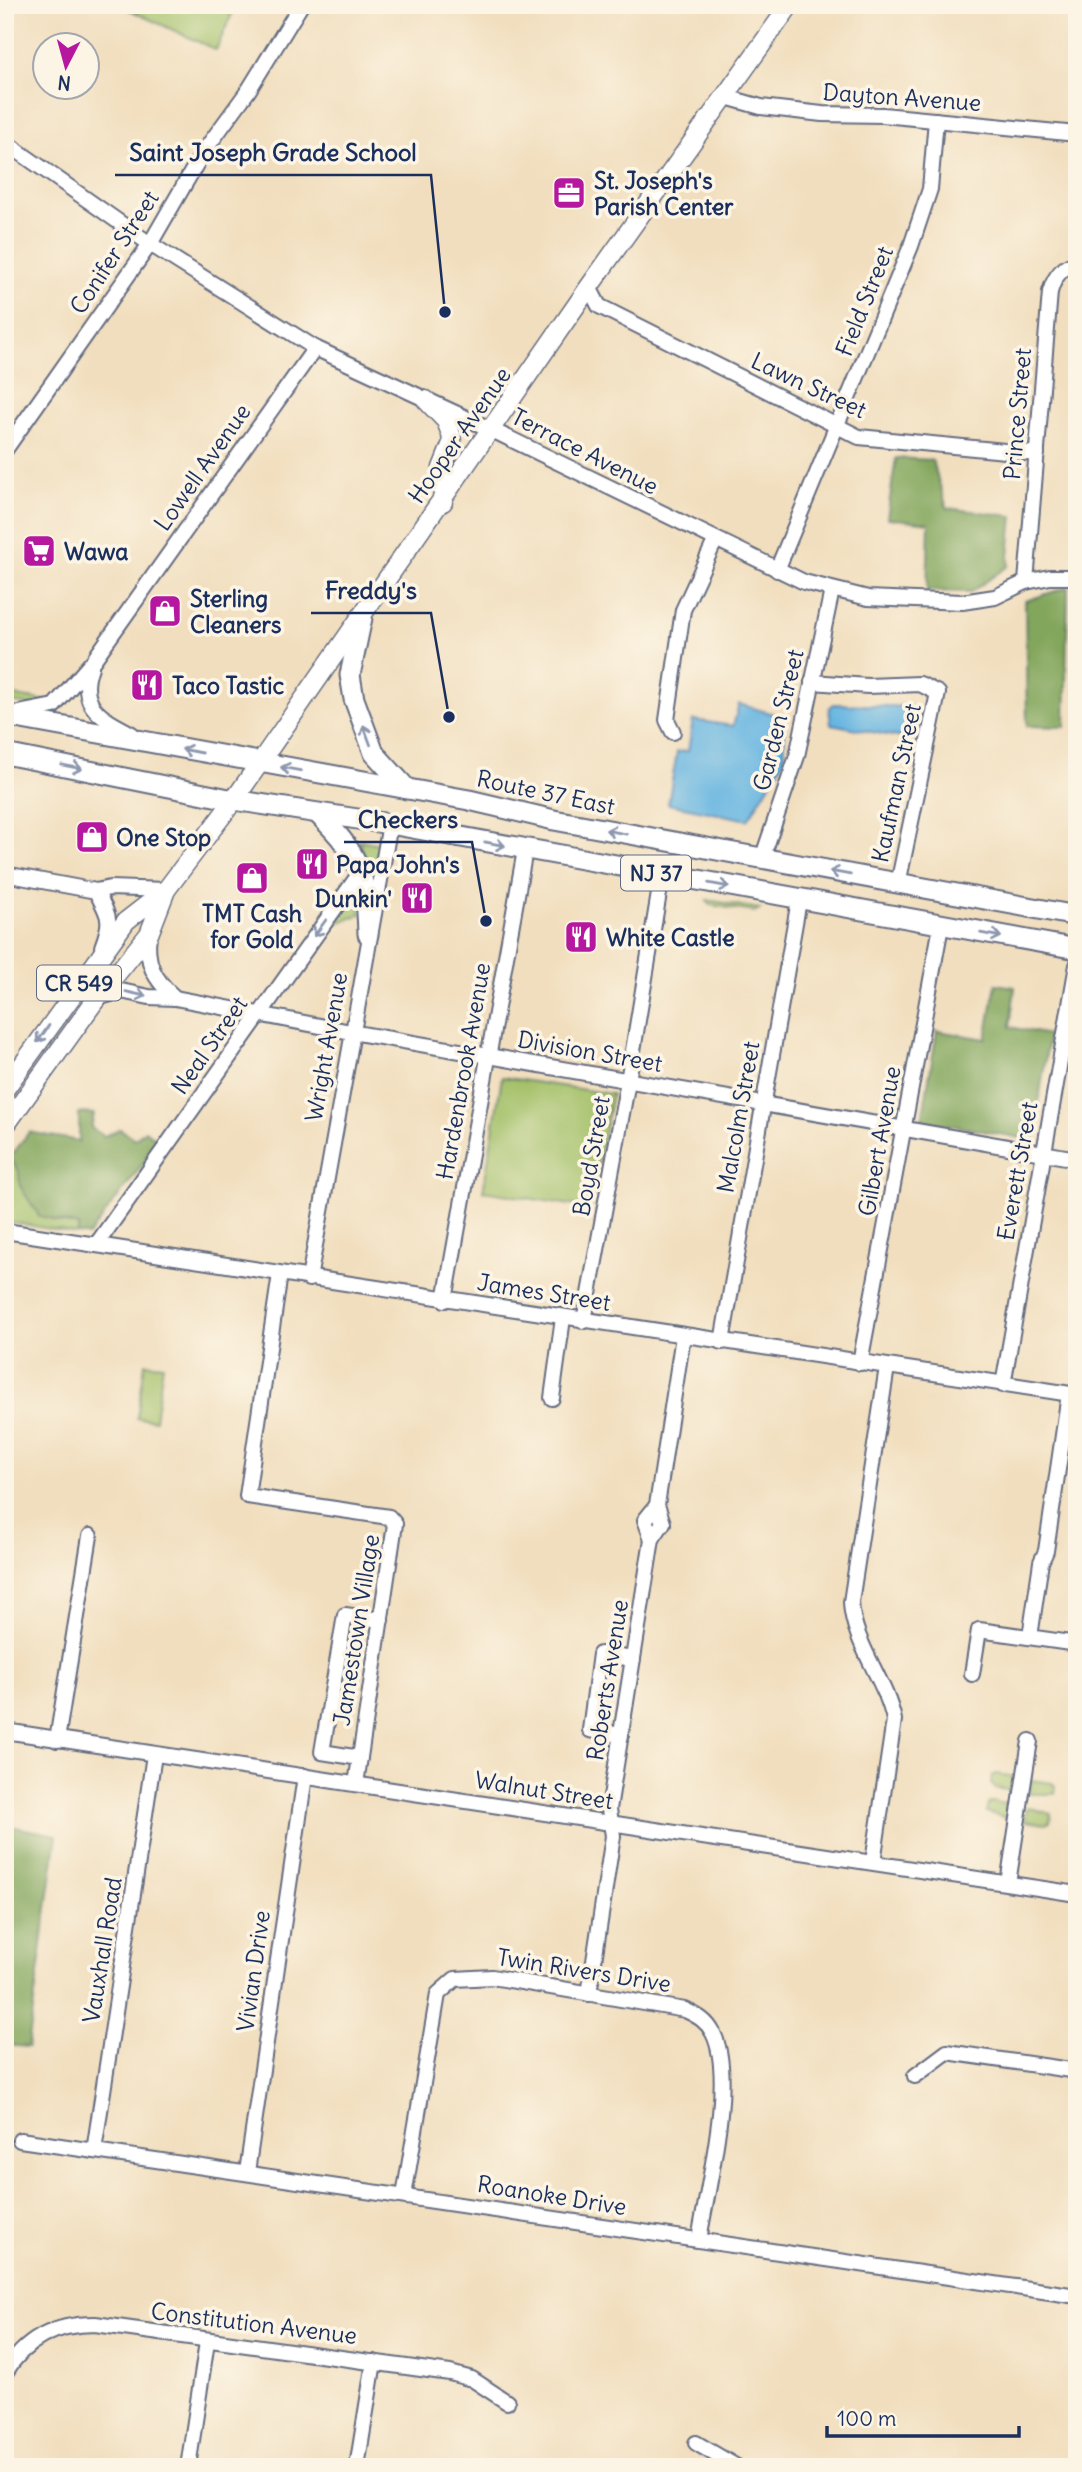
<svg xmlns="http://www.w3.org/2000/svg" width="1082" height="2472" viewBox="0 0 1082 2472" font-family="Delius,sans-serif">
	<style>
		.green { fill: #a3c067; stroke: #5f7862; stroke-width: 2 }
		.forest { fill: #82a65c; stroke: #4e6a5d; stroke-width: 2 }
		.water { fill: #66b5e1; stroke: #4072a0; stroke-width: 2 }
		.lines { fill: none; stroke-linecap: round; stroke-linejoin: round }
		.minor-casing { stroke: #666c80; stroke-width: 18 }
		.major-casing { stroke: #666c80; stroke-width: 21 }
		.highway-casing { stroke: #666c80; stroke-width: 23 }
		.minor { stroke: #fff; stroke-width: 14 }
		.major { stroke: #fff; stroke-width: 18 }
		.highway { stroke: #fff; stroke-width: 19 }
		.oneway { stroke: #8d97ae }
		.labels { text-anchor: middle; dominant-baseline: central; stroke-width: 7; stroke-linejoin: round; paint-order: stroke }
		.shield { fill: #fcf5e5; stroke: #5e6a86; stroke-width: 2 }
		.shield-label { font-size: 21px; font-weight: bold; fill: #1b2f5e }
		.street-label { font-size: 23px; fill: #1b2f5e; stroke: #fcf5e5 }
		.poi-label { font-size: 23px; font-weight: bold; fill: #1b2f5e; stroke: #fcf5e5; text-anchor: start }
		.leader { fill: none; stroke: #1b2f5e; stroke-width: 2.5 }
		.callout-dot { fill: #1b2f5e; stroke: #fcf5e5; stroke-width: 2.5 }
		.callout-label { font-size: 24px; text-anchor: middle; font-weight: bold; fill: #1b2f5e; stroke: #fcf5e5; stroke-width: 7; stroke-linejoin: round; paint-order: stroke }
	</style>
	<rect width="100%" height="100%" fill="#fcf5e5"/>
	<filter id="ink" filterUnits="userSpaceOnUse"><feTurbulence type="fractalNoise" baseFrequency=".0143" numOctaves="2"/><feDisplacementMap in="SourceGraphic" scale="14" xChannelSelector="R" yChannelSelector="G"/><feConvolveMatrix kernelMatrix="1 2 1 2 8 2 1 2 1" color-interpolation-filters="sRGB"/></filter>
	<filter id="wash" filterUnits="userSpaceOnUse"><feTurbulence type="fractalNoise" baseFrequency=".00686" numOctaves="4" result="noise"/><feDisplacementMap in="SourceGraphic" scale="28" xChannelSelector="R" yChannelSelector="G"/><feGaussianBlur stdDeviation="1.57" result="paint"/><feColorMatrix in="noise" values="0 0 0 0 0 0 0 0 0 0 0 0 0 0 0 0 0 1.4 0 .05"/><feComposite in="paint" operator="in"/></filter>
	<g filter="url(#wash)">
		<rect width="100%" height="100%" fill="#f1debe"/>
		<!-- green -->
		<g class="green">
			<path d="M119,5H236L216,50Z"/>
			<path d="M5,694L46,701L38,707L5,701Z"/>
			<path d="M360,840L380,844L374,879H371Z"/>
			<path d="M356,891L361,914L332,925Z"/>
			<path d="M707,900L760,909L755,912L710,905Z"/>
			<path d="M502,1077L612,1094L590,1208L483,1191Z"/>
			<path d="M10,1158L19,1171L20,1186L53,1221L79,1226L77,1234L5,1221V1164Z"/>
			<path d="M145,1363L163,1365L155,1420L137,1418Z"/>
			<path d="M997,1774L1017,1777L1015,1791L995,1788L991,1784L992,1776Z"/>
			<path d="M1032,1780L1052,1783L1056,1786L1055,1794H1029Z"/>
			<path d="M993,1802L1013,1805L1011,1819L986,1812L988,1804Z"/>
			<path d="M1027,1807L1051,1814L1050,1822L1045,1824L1025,1821Z"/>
		</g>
		<!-- forest -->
		<g class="forest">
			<path d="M896,458L932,460L947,508L1013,516L1008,566L971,592L927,591L929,523L887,518Z"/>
			<path d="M1068,587L1065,727L1027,726L1025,601Z"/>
			<path d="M996,984L1015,987L1010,1027L1049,1035L1033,1140L922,1120L937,1031L986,1039Z"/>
			<path d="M79,1113L94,1114L91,1128L104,1136L120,1129L135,1139L145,1130L160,1142L88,1236L77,1234L79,1226L39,1216L20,1186L19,1171L10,1158L29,1132L79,1141Z"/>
			<path d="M5,1825L57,1835L28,2047L5,2045Z"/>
		</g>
		<!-- water -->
		<g class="water">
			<path d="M739,704L784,717L785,759L748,820L668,804L677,752L688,751L693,720L733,726Z"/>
			<path d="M834,704L913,707L921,714L917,737L908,739L831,724L829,708Z"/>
		</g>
	</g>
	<g filter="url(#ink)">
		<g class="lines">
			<defs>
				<g id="minor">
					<path d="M726,97L761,107L822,114L883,115L1077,134"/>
					<path d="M5,142L150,244L315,348L492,430L804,582L868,598L962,602L995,597L1026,582L1050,577H1077"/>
					<path d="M589,287L599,306L859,437L1037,454"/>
					<path d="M5,450L150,244L202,154L248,91L301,5"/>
					<path d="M777,570L911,246L930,189L936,120"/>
					<path d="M1026,582L1050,292C1054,278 1061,266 1077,263"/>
					<path d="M91,667C77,706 101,718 132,734"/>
					<path d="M812,682L868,686L920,684L938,693L898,884"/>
					<path d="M13,714L54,706L93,661L315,348"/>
					<path d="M673,732L667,720L683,610L715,541"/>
					<path d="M762,859L797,756L832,590"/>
					<path d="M5,874L96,891L110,888L166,890"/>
					<path d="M96,891C109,917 113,918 102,947"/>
					<path d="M149,934C145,963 154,979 175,998"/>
					<path d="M97,998L121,991L149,997L175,998L351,1032L1077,1159"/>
					<path d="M5,1231L1077,1395"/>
					<path d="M96,1245L360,873"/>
					<path d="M280,1274L247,1496L389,1517L395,1524L356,1784"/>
					<path d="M309,1279L390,824"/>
					<path d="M445,1300L525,850"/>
					<path d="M584,1321L628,1081L662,875"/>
					<path d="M722,1342L799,900"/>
					<path d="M860,1363L941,926"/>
					<path d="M1003,1385L1077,965"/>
					<path d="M552,1398L563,1318"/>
					<path d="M652,1539L645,1520L657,1505"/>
					<path d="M1030,1637L1041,1562L1046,1551L1069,1394"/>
					<path d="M972,1674L979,1630L1077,1644"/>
					<path d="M5,1731L1077,1894"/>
					<path d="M621,1735L590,1730L600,1654L633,1659"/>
					<path d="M57,1740L90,1536"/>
					<path d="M360,1758L322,1752L345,1615L381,1620"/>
					<path d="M873,1862L894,1720C885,1678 853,1644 851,1602L887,1367"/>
					<path d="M1008,1883L1030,1741"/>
					<path d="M589,1994L613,1836L609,1809L652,1539L663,1523L657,1505L683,1336"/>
					<path d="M915,2076L947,2052L1077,2071"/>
					<path d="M20,2140L1077,2296"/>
					<path d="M94,2151L154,1755"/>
					<path d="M247,2172L305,1776"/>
					<path d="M404,2196L438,1994L455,1979L492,1977L685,2010C698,2016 707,2021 713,2033C736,2078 707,2189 699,2240"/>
					<path d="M5,2373C25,2339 56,2324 95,2324L450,2373L472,2379L507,2402"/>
					<path d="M696,2443L737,2467"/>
					<path d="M188,2467L207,2342"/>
					<path d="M357,2467L374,2362"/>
				</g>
				<g id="major">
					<path d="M426,400L446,421L451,434L452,443L442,468L443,502"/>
					<path d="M5,1089L126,921L166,890"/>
					<path d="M5,1126L97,998L149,934L166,890L234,800L589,287L790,5"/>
				</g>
				<g id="highway">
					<path d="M362,618L350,675L354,699L374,753L407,789"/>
					<path d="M5,716L469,800L554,820L1077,916"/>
					<path d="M5,754L234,800L390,824L1077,949"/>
					<path d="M318,814C361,856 366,874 368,934"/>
				</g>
			</defs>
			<!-- minor casing -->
			<use href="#minor" class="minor-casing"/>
			<!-- major casing -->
			<use href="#major" class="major-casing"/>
			<!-- highway casing -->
			<use href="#highway" class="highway-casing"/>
			<!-- minor -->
			<use href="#minor" class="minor"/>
			<!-- major -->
			<use href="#major" class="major"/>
			<!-- highway -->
			<use href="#highway" class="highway"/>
		</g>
		<!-- one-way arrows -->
		<defs><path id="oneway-shaft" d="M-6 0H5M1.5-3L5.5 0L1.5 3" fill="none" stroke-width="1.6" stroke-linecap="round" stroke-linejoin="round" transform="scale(1.75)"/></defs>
		<g class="oneway">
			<use href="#oneway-shaft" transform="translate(367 735) rotate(-110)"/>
			<use href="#oneway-shaft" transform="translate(192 751) rotate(-169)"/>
			<use href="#oneway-shaft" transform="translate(72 767) rotate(11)"/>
			<use href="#oneway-shaft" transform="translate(291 769) rotate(-170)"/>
			<use href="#oneway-shaft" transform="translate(616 832) rotate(-169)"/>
			<use href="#oneway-shaft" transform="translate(495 844) rotate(11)"/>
			<use href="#oneway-shaft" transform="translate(840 873) rotate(-170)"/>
			<use href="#oneway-shaft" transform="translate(719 885) rotate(10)"/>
			<use href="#oneway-shaft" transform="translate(320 928) rotate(126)"/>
			<use href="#oneway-shaft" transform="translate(991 935) rotate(10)"/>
			<use href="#oneway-shaft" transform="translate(136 994) rotate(13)"/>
			<use href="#oneway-shaft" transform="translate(43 1034) rotate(125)"/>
		</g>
	</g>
	<!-- icons -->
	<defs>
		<symbol id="office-square" viewBox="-11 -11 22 22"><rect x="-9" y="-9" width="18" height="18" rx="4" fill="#b5179e" stroke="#fcf5e5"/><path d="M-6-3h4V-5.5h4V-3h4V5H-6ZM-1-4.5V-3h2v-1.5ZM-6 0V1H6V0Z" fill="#fff"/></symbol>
		<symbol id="supermarket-square" viewBox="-11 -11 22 22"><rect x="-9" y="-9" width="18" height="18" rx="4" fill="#b5179e" stroke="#fcf5e5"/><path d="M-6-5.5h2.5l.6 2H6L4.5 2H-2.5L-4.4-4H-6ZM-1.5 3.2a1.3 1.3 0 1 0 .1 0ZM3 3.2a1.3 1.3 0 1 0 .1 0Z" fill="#fff"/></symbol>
		<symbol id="shop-square" viewBox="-11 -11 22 22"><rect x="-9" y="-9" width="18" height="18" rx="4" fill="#b5179e" stroke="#fcf5e5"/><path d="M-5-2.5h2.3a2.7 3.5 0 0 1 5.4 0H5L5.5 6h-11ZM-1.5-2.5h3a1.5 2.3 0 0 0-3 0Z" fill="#fff"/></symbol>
		<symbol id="restaurant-square" viewBox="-11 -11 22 22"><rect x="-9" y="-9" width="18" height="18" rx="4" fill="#b5179e" stroke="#fcf5e5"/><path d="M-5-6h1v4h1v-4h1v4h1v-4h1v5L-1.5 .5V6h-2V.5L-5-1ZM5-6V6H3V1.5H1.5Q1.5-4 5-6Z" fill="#fff"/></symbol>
	</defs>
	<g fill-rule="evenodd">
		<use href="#office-square" x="550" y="174" width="38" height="38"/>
		<use href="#supermarket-square" x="20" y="532" width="38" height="38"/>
		<use href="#shop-square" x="146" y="592" width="38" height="38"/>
		<use href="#restaurant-square" x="128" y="666" width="38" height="38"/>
		<use href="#shop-square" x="73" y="818" width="38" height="38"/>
		<use href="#restaurant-square" x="293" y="845" width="38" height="38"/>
		<use href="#shop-square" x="233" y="859" width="38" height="38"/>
		<use href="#restaurant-square" x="398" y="879" width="38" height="38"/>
		<use href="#restaurant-square" x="562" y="918" width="38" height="38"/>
	</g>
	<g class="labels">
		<!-- shield labels -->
		<g class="shield">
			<rect x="621" y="855.5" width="70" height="35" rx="5"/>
			<rect x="37" y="965.5" width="84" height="35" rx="5"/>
		</g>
		<g class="shield-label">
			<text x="656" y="873">NJ 37</text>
			<text x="79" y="983">CR 549</text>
		</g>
		<!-- street labels -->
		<g class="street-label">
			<text transform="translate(902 97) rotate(4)">Dayton Avenue</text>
			<text transform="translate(114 252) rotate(-57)">Conifer Street</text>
			<text transform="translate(864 301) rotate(-68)">Field Street</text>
			<text transform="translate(809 385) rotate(25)">Lawn Street</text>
			<text transform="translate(1017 414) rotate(-85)">Prince Street</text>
			<text transform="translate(459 435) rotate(-55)">Hooper Avenue</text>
			<text transform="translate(585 451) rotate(27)">Terrace Avenue</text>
			<text transform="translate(202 467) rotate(-55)">Lowell Avenue</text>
			<text transform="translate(778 720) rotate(-76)">Garden Street</text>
			<text transform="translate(896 783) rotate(-78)">Kaufman Street</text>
			<text transform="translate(546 792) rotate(12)">Route 37 East</text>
			<text transform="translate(209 1045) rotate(-55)">Neal Street</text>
			<text transform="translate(326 1047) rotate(-80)">Wright Avenue</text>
			<text transform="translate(590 1051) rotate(10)">Division Street</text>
			<text transform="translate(463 1071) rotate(-80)">Hardenbrook Avenue</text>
			<text transform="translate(738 1117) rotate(-80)">Malcolm Street</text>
			<text transform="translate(879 1141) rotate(-80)">Gilbert Avenue</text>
			<text transform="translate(591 1156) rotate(-80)">Boyd Street</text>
			<text transform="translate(1017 1171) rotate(-80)">Everett Street</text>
			<text transform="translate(544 1292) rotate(9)">James Street</text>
			<text transform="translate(356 1630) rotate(-81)">Jamestown Village</text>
			<text transform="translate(607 1680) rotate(-81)">Roberts Avenue</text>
			<text transform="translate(544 1790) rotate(9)">Walnut Street</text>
			<text transform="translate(102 1950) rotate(-81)">Vauxhall Road</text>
			<text transform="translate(584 1970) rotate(9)">Twin Rivers Drive</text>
			<text transform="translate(253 1971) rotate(-82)">Vivian Drive</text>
			<text transform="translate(552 2195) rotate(9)">Roanoke Drive</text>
			<text transform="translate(254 2323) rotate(7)">Constitution Avenue</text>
		</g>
		<!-- poi labels -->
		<g class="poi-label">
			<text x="594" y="180">St. Joseph's<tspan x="594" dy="26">Parish Center</tspan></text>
			<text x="64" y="551">Wawa</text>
			<text x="190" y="598">Sterling<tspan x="190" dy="26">Cleaners</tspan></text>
			<text x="172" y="685">Taco Tastic</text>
			<text x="116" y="837">One Stop</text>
			<text x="336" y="864">Papa John's</text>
			<text x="392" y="898" text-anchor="end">Dunkin'</text>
			<text x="252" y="913" text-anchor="middle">TMT Cash<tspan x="252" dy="26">for Gold</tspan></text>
			<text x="606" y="937">White Castle</text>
		</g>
	</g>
	<!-- callouts -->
	<path class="leader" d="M445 312L431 175H115M449 717L431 613H311M486 921L472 842H344"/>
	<g class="callout-dot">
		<circle cx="445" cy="312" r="7"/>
		<circle cx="449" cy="717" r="7"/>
		<circle cx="486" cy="921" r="7"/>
	</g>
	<g class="callout-label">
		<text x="273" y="161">Saint Joseph Grade School</text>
		<text x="371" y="599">Freddy's</text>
		<text x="408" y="828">Checkers</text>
	</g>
	<!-- margin -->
	<rect width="1082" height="2472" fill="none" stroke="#fcf5e5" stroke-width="28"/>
	<!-- north arrow -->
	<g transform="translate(66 66) rotate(186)"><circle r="33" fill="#fcf5e5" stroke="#a2a6af" stroke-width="2"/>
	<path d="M0-5L12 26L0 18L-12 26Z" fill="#b5179e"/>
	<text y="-10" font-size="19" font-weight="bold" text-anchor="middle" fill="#1b2f5e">N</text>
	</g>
	<!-- scale -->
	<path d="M827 2426v10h192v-10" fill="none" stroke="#1b2f5e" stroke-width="3.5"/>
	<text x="837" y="2426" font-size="21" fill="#1b2f5e" stroke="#fcf5e5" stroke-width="5" paint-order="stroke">100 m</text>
</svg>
